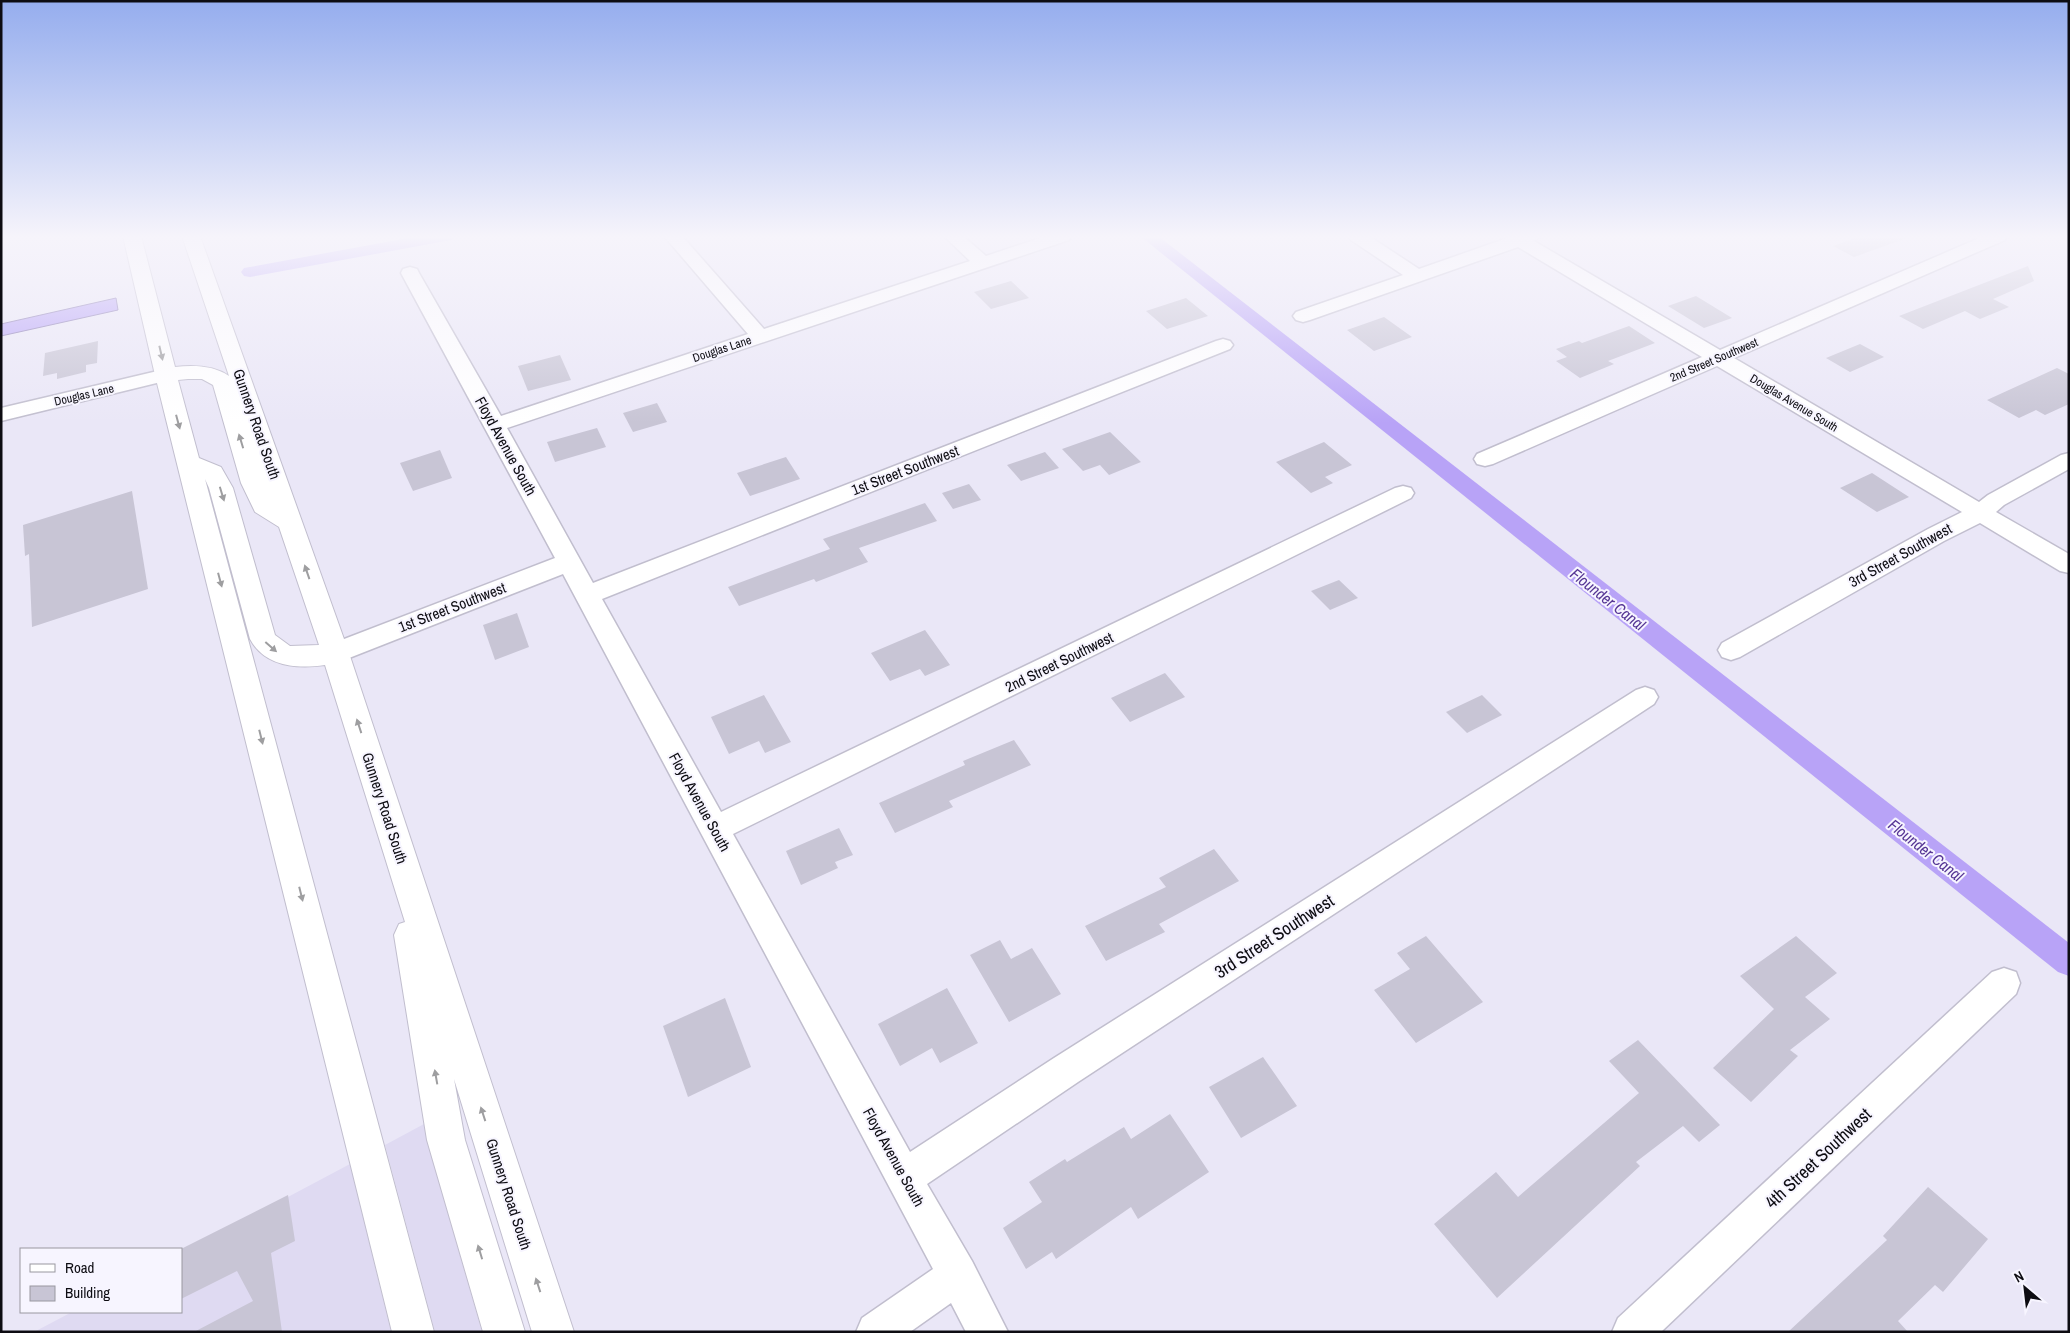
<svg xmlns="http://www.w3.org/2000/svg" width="2070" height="1333" viewBox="0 0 2070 1333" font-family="'Archivo Narrow',sans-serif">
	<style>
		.built { fill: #dfdaf2 }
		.water { fill: #b8a3f7; stroke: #8576b2 }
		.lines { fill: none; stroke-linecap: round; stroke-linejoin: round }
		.canal { fill: #b8a3f7; fill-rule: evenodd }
		.building { fill: #c8c5d5 }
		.minor-casing { stroke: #c1bece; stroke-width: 3 }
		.secondary-casing { stroke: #c1bece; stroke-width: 2 }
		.minor { fill: #fff; fill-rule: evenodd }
		.secondary { fill: #fff; fill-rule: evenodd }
		.oneway { fill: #9e9ea0 }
		.labels { text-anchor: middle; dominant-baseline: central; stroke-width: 4; stroke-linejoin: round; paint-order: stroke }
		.far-street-label { font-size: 12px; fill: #0d0c12; stroke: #f7f5ff }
		.street-label { font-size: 15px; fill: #0d0c12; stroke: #f7f5ff }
		.water-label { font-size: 16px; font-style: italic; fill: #563695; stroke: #f7f5ff }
		.near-street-label { font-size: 18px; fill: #0d0c12; stroke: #f7f5ff }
	</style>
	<rect width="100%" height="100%" fill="#eae7f7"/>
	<!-- built -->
	<g class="built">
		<path d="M424,1124L429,1148L482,1332H435L385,1145Z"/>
		<path d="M350,1164L391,1332H34L72,1312H181V1254Z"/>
	</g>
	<!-- water -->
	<path class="water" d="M116,298L118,310L1,336V324Z"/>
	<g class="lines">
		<!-- canal -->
		<g class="canal">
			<path d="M419,236H454L452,240L446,241L250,277L244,276L241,272L244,268L250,267Z"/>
			<path d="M1140,236H1158L2069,943V976L2058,972Z"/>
		</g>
	</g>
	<!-- building -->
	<g class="building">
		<path d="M1861,236H1907V238L1854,257L1833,246Z"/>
		<path d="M2028,266L2034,281L1993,299L2009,307L1980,319L1965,311L1923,329L1899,316Z"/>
		<path d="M1011,281L1029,298L991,309L974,292Z"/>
		<path d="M1696,296L1732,318L1704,328L1668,306Z"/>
		<path d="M1186,298L1208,316L1167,329L1146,311Z"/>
		<path d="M1384,317L1412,337L1374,351L1347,330Z"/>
		<path d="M1629,326L1655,343L1608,361L1614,364L1580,378L1556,361L1567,357L1556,349L1579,341L1582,343Z"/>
		<path d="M98,341L97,363L86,365V372L57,379V373L43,376L45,353Z"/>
		<path d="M1860,344L1884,357L1850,372L1826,358Z"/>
		<path d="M560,355L571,380L528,391L518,366Z"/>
		<path d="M2057,368L2069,374V404L2045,415L2036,410L2019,418L1987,400Z"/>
		<path d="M657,403L667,422L633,432L623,413Z"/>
		<path d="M597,428L606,447L555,462L547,442Z"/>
		<path d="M1110,432L1141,462L1109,475L1100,465L1083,471L1062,449Z"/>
		<path d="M1324,442L1352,465L1325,477L1333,483L1311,493L1276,462Z"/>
		<path d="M440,450L452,478L413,491L400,463Z"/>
		<path d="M1045,452L1059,468L1021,481L1007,465Z"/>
		<path d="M786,457L800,479L750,496L737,473Z"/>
		<path d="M1872,473L1909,497L1877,512L1840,488Z"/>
		<path d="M969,484L981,500L953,509L942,493Z"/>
		<path d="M132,491L148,589L32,627L29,554L25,556L23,525Z"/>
		<path d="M925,503L937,521L859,548L868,562L816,582L814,579L739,606L728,587L830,549L823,539Z"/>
		<path d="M1339,580L1358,598L1330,610L1311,591Z"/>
		<path d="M517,613L529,647L495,660L483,625Z"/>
		<path d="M925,630L950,665L925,676L920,669L890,681L871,653Z"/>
		<path d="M1165,673L1185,697L1130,722L1111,698Z"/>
		<path d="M764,695L791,742L765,753L759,741L729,754L711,717Z"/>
		<path d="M1482,695L1502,715L1467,733L1446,712Z"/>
		<path d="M1014,740L1031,765L949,801L953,807L895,833L879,803L965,765L963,761Z"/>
		<path d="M839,828L853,855L835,862L838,868L801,885L786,851Z"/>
		<path d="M1214,849L1239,881L1159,924L1165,932L1106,961L1085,926L1166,887L1159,878Z"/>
		<path d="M1426,936L1483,1002L1416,1043L1374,990L1410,969L1397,953Z"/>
		<path d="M1796,936L1837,973L1805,997L1830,1019L1790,1050L1798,1056L1751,1102L1713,1068L1774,1009L1740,976Z"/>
		<path d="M1000,940L1011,959L1032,948L1061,994L1009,1022L970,955Z"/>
		<path d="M947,988L978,1043L940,1063L932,1048L900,1066L878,1024Z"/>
		<path d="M725,998L751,1067L688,1097L663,1026Z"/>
		<path d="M1638,1040L1720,1125L1699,1142L1683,1126L1636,1162L1640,1166L1497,1298L1434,1224L1496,1172L1518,1197L1639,1093L1609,1061Z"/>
		<path d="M1263,1057L1297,1106L1241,1138L1209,1087Z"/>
		<path d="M1170,1114L1209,1172L1138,1219L1131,1207L1056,1259L1052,1252L1026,1269L1003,1228L1042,1202L1029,1182L1065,1159L1067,1162L1124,1127L1131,1139Z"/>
		<path d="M1928,1187L1988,1239L1943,1292L1935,1285L1898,1321L1908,1332H1788L1887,1240L1883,1236Z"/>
		<path d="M288,1195L295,1241L271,1253L282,1332H194L253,1301L237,1271L181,1299V1249Z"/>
	</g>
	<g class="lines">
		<defs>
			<g id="minor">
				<path d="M664,236H682L764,329L970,261L944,236H963L986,256L1046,236H1072L1069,240L507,428L593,583L1216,341L1223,339L1230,341L1233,345L1230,349L602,599L721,812L1395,488L1403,486L1411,488L1414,493L1411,498L733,834L910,1152L1054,1058L1636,690L1645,687L1654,690L1658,697L1654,704L1078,1082L927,1184L972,1261L1008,1332H966L951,1303L910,1332H856L862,1318L933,1269L563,574L344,660L335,663L326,660L322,653L326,646L555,558L401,273L403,269L410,267L417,269L419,273L501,416L748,334Z"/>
				<path d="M1348,236H1369L1419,269L1513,236H1541L1534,241L1720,350L1984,236H2008L2005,240L1734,358L1979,502L1988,495L2061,455L2069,453V469L2004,505L1996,512L2069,554V573L2060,571L1980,523L1944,541L1740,657L1731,660L1722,657L1718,650L1722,643L1928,529L1962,512L1717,366L1493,464L1485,466L1477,464L1474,459L1477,454L1702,357L1518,247L1310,320L1303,322L1296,320L1293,316L1296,312L1403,275L1351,240Z"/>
				<path d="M166,369L173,371L176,375L173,379L1,421V408Z"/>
				<path d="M2004,968L2016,972L2020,983L2016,994L1661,1332H1612L1618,1318L1992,972Z"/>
			</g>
			<path id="secondary" d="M123,236H141L175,367C193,365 213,365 229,376L182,236H200L349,653L574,1332H532L454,1079L465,1140L525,1332H483L427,1140L394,935L399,924L405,922L325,665C296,669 265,667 250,639L209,488L205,479L434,1332H392L155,375ZM188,379H202L213,385L241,483L255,512L279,527L319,645L290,646L275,635L233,488L221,467L199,458L178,380Z"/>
		</defs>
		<!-- minor casing -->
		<use href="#minor" class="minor-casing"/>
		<!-- secondary casing -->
		<use href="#secondary" class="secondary-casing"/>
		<!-- minor -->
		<use href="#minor" class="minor"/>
		<!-- secondary -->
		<use href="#secondary" class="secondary"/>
	</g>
	<!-- one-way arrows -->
	<defs><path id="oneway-solid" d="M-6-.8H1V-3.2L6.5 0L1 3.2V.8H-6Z" transform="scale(1.25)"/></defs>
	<g class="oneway">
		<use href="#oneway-solid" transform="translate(161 353) rotate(77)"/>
		<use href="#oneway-solid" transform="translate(178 422) rotate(75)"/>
		<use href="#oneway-solid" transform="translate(241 441) rotate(-107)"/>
		<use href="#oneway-solid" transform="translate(222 494) rotate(73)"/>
		<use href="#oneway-solid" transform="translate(307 572) rotate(-109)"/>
		<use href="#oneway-solid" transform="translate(220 580) rotate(75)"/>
		<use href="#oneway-solid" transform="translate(271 647) rotate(41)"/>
		<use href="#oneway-solid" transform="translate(359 726) rotate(-108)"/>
		<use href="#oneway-solid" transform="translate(261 737) rotate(76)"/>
		<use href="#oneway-solid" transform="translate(301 894) rotate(76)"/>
		<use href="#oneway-solid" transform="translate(436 1077) rotate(-100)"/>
		<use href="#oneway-solid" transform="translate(483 1114) rotate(-108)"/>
		<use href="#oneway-solid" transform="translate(480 1252) rotate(-107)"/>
		<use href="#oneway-solid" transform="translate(538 1285) rotate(-108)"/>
	</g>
	<!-- sky -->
	<linearGradient id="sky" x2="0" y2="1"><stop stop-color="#95adee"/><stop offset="0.56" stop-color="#f6f4fb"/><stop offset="1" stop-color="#f6f4fb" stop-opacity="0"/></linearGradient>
	<rect width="2070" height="423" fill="url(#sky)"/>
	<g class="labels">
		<!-- far-street labels -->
		<g class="far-street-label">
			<text transform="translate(722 349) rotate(-18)">Douglas Lane</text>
			<text transform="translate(1714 360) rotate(-23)">2nd Street Southwest</text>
			<text transform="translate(84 395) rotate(-13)">Douglas Lane</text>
			<text transform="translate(1794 403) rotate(31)">Douglas Avenue South</text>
		</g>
		<!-- street labels -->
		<g class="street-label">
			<text transform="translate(257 424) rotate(71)">Gunnery Road South</text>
			<text transform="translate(506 446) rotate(61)">Floyd Avenue South</text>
			<text transform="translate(905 470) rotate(-21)">1st Street Southwest</text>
			<text transform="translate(1900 555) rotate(-29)">3rd Street Southwest</text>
			<text transform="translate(452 607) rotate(-21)">1st Street Southwest</text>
			<text transform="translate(1059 662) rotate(-26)">2nd Street Southwest</text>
			<text transform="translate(700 802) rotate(61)">Floyd Avenue South</text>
			<text transform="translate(385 808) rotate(72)">Gunnery Road South</text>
			<text transform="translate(894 1157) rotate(61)">Floyd Avenue South</text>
			<text transform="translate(509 1194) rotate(72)">Gunnery Road South</text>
		</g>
		<!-- water labels -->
		<g class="water-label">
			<text transform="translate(1608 599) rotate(38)">Flounder Canal</text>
			<text transform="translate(1926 850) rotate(38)">Flounder Canal</text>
		</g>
		<!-- near-street labels -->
		<g class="near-street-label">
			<text transform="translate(1274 936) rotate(-33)">3rd Street Southwest</text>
			<text transform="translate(1818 1158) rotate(-43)">4th Street Southwest</text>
		</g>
	</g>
	<!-- border -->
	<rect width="2070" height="1333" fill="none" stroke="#0d0c12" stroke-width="5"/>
	<!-- legend -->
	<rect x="20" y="1248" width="162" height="65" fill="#f7f5ff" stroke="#9998a0"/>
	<rect x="30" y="1264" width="25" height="8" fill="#ffffff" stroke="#9998a0"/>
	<text x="65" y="1273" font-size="15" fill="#0d0c12">Road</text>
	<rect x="30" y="1286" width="25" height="15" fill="#c8c5d5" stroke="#9998a0"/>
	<text x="65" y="1298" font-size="15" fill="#0d0c12">Building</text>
	<!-- north arrow -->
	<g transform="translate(2025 1288) rotate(332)" stroke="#f7f5ff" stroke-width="4" paint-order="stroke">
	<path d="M0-4L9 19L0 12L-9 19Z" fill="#0d0c12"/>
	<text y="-8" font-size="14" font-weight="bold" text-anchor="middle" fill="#0d0c12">N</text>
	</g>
</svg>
